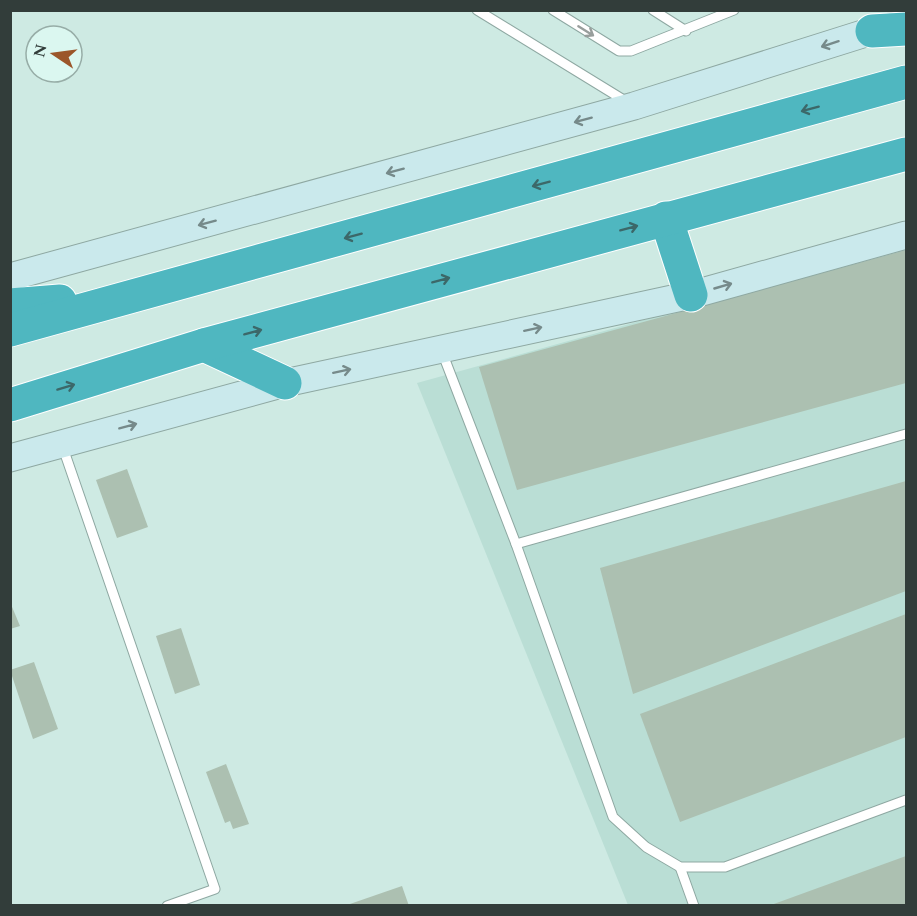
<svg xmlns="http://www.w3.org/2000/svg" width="917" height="916" viewBox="0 0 917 916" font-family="Spectral,serif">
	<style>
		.built { fill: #baded5 }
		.building { fill: #acc0b1 }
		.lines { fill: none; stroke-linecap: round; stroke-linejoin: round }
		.lane-casing { stroke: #8ea8a2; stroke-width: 11 }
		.secondary-casing { stroke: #8ea8a2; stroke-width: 29 }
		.highway-casing { stroke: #fff; stroke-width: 35 }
		.lane { stroke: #fff; stroke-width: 9 }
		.secondary { stroke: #cae9ec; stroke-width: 27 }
		.highway { stroke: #4fb7c0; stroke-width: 33 }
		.oneway { stroke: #989e9c }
		.oneway2 { stroke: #768a8a }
		.oneway3 { stroke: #3c6869 }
	</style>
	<rect width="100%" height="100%" fill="#ceeae3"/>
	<!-- built -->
	<path class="built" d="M906,247V905H628L417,383Z"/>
	<!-- building -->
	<g class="building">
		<path d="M906,250V383L517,490L479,367Z"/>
		<path d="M127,469L148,527L117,538L96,480Z"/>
		<path d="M906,481V591L633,694L600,568Z"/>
		<path d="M10,602L20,626L10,629Z"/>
		<path d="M906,614V737L680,822L640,714Z"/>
		<path d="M181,628L200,685L175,694L156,636Z"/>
		<path d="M34,662L58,729L33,739L10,670Z"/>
		<path d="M226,764L249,824L233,829L230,821L225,823L206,772Z"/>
		<path d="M906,856V906H771V905Z"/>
		<path d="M402,886L409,906H347V905Z"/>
	</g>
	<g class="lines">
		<defs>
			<g id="lane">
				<path d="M477,10L627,102"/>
				<path d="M553,10L619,51H631L734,10"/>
				<path d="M653,10L686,31"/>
				<path d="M442,352L516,544L613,817L646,847L680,867H725L906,800"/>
				<path d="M62,445L215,889L167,906"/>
				<path d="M516,544L906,434"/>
				<path d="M680,867L694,906"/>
			</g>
			<g id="secondary">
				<path d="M10,277L634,106L872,31L891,27"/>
				<path d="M10,458L285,383L691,295L906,235"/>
			</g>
			<g id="highway">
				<path d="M872,31L906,29"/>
				<path d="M666,218L691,295"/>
				<path d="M10,305L60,301"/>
				<path d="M10,330L906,82"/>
				<path d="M204,345L285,383"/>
				<path d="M10,405L204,345L906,154"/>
			</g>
		</defs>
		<!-- lane casing -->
		<use href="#lane" class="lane-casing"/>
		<!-- secondary casing -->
		<use href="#secondary" class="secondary-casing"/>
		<!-- highway casing -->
		<use href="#highway" class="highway-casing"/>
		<!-- lane -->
		<use href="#lane" class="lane"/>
		<!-- secondary -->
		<use href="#secondary" class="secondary"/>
		<!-- highway -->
		<use href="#highway" class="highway"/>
	</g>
	<!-- one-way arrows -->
	<defs><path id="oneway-shaft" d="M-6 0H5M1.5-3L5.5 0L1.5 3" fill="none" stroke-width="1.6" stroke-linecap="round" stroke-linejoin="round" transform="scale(1.5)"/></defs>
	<use class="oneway" href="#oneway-shaft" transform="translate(586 31) rotate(32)"/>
	<g class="oneway2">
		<use href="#oneway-shaft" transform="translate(830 44) rotate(162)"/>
		<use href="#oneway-shaft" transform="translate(583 120) rotate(165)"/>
		<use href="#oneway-shaft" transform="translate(395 171) rotate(165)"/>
		<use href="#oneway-shaft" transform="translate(207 223) rotate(165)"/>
		<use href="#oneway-shaft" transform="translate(723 286) rotate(-16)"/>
		<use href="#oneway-shaft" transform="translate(533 329) rotate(-12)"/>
		<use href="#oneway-shaft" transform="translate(342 371) rotate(-12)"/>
		<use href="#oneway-shaft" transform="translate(128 426) rotate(-15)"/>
	</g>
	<g class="oneway3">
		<use href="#oneway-shaft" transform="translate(810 109) rotate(165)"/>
		<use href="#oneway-shaft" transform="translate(541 184) rotate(165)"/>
		<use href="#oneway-shaft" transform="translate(629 228) rotate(-15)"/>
		<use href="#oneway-shaft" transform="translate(353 236) rotate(165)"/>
		<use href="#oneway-shaft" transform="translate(441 280) rotate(-15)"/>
		<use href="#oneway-shaft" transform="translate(253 332) rotate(-15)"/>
		<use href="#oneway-shaft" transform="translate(66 387) rotate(-17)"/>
	</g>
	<!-- border -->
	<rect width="917" height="916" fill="none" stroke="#323d3a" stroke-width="24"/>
	<!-- north arrow -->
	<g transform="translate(54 54) rotate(283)"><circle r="28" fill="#dbf7f0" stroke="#97ada7" stroke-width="1.5"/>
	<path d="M0-4.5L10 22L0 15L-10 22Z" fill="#9b562a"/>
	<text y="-9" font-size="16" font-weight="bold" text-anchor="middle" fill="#323d3a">N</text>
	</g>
</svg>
